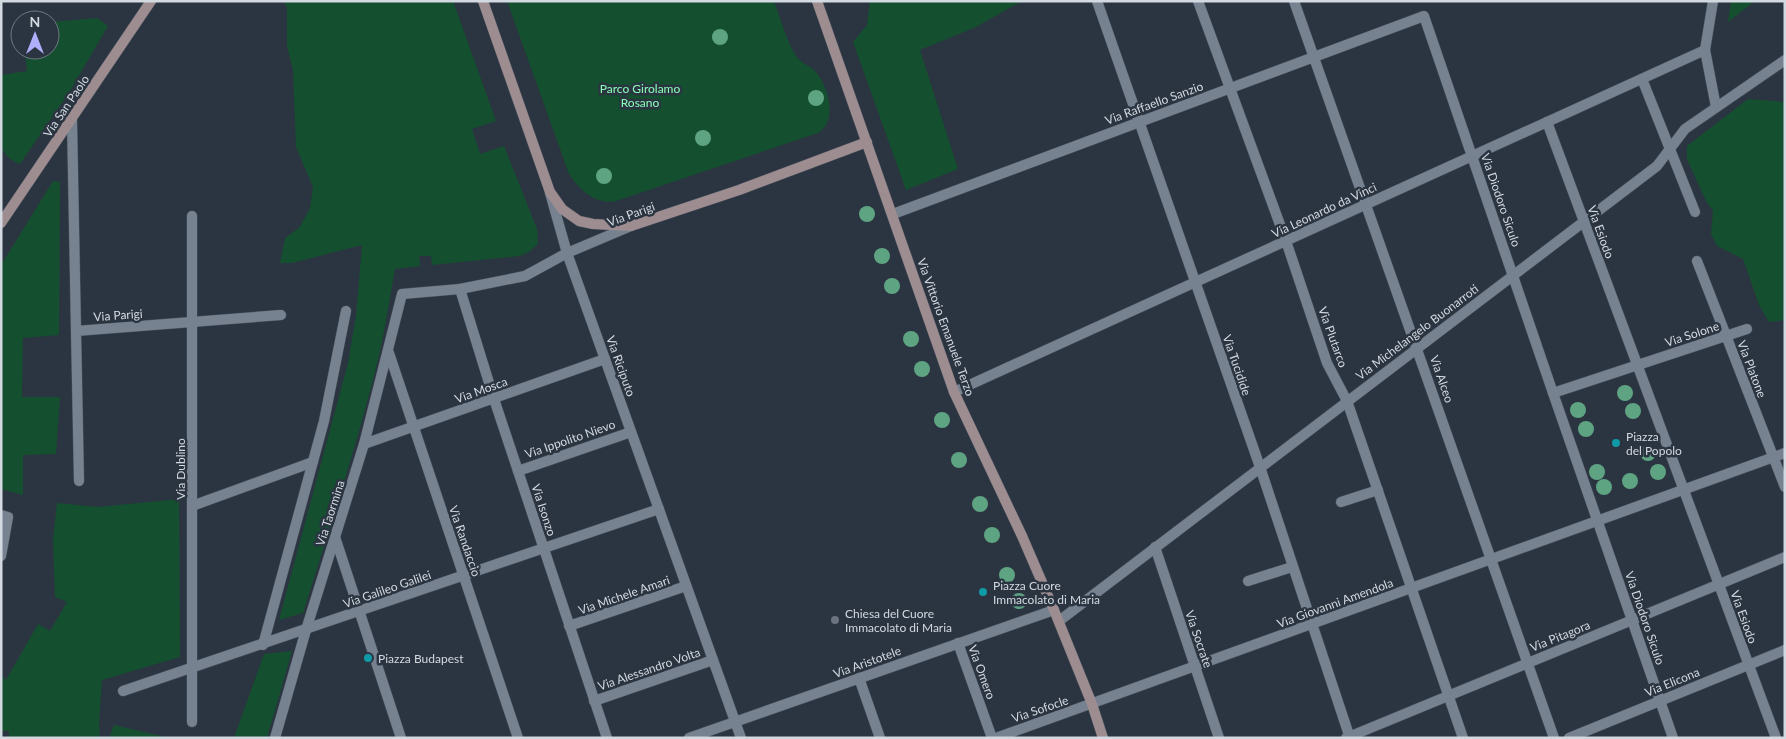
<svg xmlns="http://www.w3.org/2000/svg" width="1786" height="739" viewBox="0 0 1786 739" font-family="Lato,sans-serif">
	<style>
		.green { fill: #144f2f }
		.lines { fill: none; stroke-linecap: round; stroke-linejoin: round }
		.lane-casing { stroke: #49515b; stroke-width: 11 }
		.street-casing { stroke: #49515b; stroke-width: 11 }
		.secondary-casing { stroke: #49515b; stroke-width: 11 }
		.lane { stroke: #778291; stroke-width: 10 }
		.street { stroke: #778291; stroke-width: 10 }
		.secondary { stroke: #9d8d91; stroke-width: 10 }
		.tree { fill: #5fa482 }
		.culture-dot { fill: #0f9aa8; stroke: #2b3541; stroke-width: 2 }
		.worship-dot { fill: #6b7280; stroke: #2b3541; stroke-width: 2 }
		.labels { text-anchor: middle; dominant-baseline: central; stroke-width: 5; stroke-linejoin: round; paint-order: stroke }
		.park-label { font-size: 12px; fill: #89ffb7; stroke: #2b3541 }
		.street-label { font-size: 12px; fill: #d3d9e1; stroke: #2b3541 }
		.poi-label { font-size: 12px; fill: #d3d9e1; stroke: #2b3541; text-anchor: start }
	</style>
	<rect width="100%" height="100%" fill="#2b3541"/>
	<!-- green -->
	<g class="green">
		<path d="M284,1H453L496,121L472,129L480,154L504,146L537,229L538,244L529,252L520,256L432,265L431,256H419L420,266L395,269C390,296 386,324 380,351C359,440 330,526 303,613L279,620L348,363L356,316L362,245L292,263H280L285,238L299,228L310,208L313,187L296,147L293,70L287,46V7Z"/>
		<path d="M507,1H774C781,19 786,40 796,56C801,63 808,65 814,70C826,82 835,110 826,125C824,128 821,131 818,133L613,202C592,202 580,190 569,174Z"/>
		<path d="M870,1H1022L976,27L920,50L958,169L906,190L853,42L867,25Z"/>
		<path d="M1731,1H1755L1728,22Z"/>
		<path d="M97,18L108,26L70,91L20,164C11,161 4,155 1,145V75L27,71L25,50H50V22Z"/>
		<path d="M1748,99L1785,102V320L1769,322L1759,305L1743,259L1717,246L1711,234L1713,211L1706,201L1687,159V146Z"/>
		<path d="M53,181L60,182L59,335L23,338L22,397H60L56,454L23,455V495L1,489V265Z"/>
		<path d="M179,499L180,657L102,680L99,724L100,738H9V731H1V675L6,680L38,624L50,631L67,602L55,597L53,540L57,503L98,507Z"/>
		<path d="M292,651L267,738H234L264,654Z"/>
		<path d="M114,725L170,738H109Z"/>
	</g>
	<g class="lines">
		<defs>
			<path id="lane" d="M1,515L8,517L1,556"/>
			<g id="street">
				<path d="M1097,1L1260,467L1350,738"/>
				<path d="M1198,1L1286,241L1327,363L1347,401L1463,738"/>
				<path d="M1294,1L1554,738"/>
				<path d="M1713,1L1705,50L1716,107"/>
				<path d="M1642,79L1695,212"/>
				<path d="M72,120L76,331"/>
				<path d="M1547,122L1776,738"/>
				<path d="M550,193L567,253L582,295L741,738"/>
				<path d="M893,214L1424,16L1553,393L1673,738"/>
				<path d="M192,216V722"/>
				<path d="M1697,261L1785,487"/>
				<path d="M460,289L494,399L607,738"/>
				<path d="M389,353L518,738"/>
				<path d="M954,392L1705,50"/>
				<path d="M1553,393L1747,329"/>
				<path d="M364,444L605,359"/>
				<path d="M518,471L631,432"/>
				<path d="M79,481L76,331L281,315"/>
				<path d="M1341,502L1378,490"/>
				<path d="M192,506L313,462"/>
				<path d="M335,537L401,738"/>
				<path d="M1155,547L1219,738"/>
				<path d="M1248,581L1292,567"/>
				<path d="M1059,621L1657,166L1685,129L1785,60"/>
				<path d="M569,626L686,586"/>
				<path d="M958,643L992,738"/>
				<path d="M263,645L324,421L346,311"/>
				<path d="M859,678L880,738"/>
				<path d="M123,691L659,509"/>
				<path d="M594,701L713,660"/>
				<path d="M275,738L306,630L364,444L402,294L460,289L525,276L567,253L631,226"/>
				<path d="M689,738L1054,610"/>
				<path d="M996,738L1785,453"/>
				<path d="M1346,738L1785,557"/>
				<path d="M1569,738L1785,650"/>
			</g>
			<g id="secondary">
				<path d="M483,1L550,192L562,209L579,221L593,224L631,226L739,190L867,142"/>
				<path d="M817,1L954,392L1022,536L1054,610L1092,704L1103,738"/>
				<path d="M1,223L151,1"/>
			</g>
		</defs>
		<!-- lane casing -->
		<use href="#lane" class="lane-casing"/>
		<!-- street casing -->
		<use href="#street" class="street-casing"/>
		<!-- secondary casing -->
		<use href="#secondary" class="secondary-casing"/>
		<!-- lane -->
		<use href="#lane" class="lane"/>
		<!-- street -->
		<use href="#street" class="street"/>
		<!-- secondary -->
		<use href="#secondary" class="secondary"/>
	</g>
	<!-- trees -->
	<g class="tree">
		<circle cx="720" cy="37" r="8"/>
		<circle cx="816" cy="98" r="8"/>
		<circle cx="703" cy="138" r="8"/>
		<circle cx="604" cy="176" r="8"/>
		<circle cx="867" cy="214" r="8"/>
		<circle cx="882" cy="256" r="8"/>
		<circle cx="892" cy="286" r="8"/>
		<circle cx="911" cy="339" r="8"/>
		<circle cx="922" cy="369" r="8"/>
		<circle cx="1625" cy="393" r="8"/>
		<circle cx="1578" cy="410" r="8"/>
		<circle cx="1633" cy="411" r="8"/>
		<circle cx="942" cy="420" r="8"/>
		<circle cx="1586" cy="429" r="8"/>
		<circle cx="1648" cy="453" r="8"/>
		<circle cx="959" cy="460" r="8"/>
		<circle cx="1597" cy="472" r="8"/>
		<circle cx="1658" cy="472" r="8"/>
		<circle cx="1630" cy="481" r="8"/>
		<circle cx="1604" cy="487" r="8"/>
		<circle cx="980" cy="504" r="8"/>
		<circle cx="992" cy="535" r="8"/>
		<circle cx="1007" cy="575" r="8"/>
		<circle cx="1019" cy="601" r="8"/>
	</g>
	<!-- markers -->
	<g class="culture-dot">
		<circle cx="1616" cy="443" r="5"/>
		<circle cx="983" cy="592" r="5"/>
		<circle cx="368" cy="658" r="5"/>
	</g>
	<circle class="worship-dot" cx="835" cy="620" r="5"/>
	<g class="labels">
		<!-- park labels -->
		<g class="park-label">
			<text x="640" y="88">Parco Girolamo<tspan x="640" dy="14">Rosano</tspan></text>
		</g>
		<!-- street labels -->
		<g class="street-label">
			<text transform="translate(1154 103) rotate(-20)">Via Raffaello Sanzio</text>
			<text transform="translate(66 106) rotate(-56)">Via San Paolo</text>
			<text transform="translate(1501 200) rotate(71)">Via Diodoro Siculo</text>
			<text transform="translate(1324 210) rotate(-25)">Via Leonardo da Vinci</text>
			<text transform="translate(631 214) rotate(-20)">Via Parigi</text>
			<text transform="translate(1601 232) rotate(70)">Via Esiodo</text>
			<text transform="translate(118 315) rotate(-4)">Via Parigi</text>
			<text transform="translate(946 327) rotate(70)">Via Vittorio Emanuele Terzo</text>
			<text transform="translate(1417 332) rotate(-37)">Via Michelangelo Buonarroti</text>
			<text transform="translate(1692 334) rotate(-18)">Via Solone</text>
			<text transform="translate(1333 337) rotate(70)">Via Plutarco</text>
			<text transform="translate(1237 365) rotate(71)">Via Tucidide</text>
			<text transform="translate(621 366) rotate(70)">Via Riciputo</text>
			<text transform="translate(1752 369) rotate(69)">Via Platone</text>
			<text transform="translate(1442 379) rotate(71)">Via Alceo</text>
			<text transform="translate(481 390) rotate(-20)">Via Mosca</text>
			<text transform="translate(570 439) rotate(-19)">Via Ippolito Nievo</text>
			<text transform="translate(180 469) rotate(-90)">Via Dublino</text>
			<text transform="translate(544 510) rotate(72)">Via Isonzo</text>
			<text transform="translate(330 513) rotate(-72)">Via Taormina</text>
			<text transform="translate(465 541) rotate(71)">Via Randaccio</text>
			<text transform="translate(387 589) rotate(-19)">Via Galileo Galilei</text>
			<text transform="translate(624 595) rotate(-19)">Via Michele Amari</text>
			<text transform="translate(1335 603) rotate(-20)">Via Giovanni Amendola</text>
			<text transform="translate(1744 617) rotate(70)">Via Esiodo</text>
			<text transform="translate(1645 618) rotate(71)">Via Diodoro Siculo</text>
			<text transform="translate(1560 636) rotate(-22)">Via Pitagora</text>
			<text transform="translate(1199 639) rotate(71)">Via Socrate</text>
			<text transform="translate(867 662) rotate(-20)">Via Aristotele</text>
			<text transform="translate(649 669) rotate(-19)">Via Alessandro Volta</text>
			<text transform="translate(982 672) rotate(70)">Via Omero</text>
			<text transform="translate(1672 682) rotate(-22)">Via Elicona</text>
			<text transform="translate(1040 709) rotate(-19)">Via Sofocle</text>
		</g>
		<!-- poi labels -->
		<g class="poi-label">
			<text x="1626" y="436">Piazza<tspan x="1626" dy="14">del Popolo</tspan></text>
			<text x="993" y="585">Piazza Cuore<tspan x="993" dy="14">Immacolato di Maria</tspan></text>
			<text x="845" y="613">Chiesa del Cuore<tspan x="845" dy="14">Immacolato di Maria</tspan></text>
			<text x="378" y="658">Piazza Budapest</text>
		</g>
	</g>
	<!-- border -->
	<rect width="1786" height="739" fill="none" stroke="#d3d9e1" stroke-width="5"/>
	<!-- north arrow -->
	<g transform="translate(35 35)"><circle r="24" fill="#2b3541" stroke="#6e7781"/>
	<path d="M0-4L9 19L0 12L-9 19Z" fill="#afaefa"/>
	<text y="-8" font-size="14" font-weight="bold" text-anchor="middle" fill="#d3d9e1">N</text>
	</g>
</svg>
